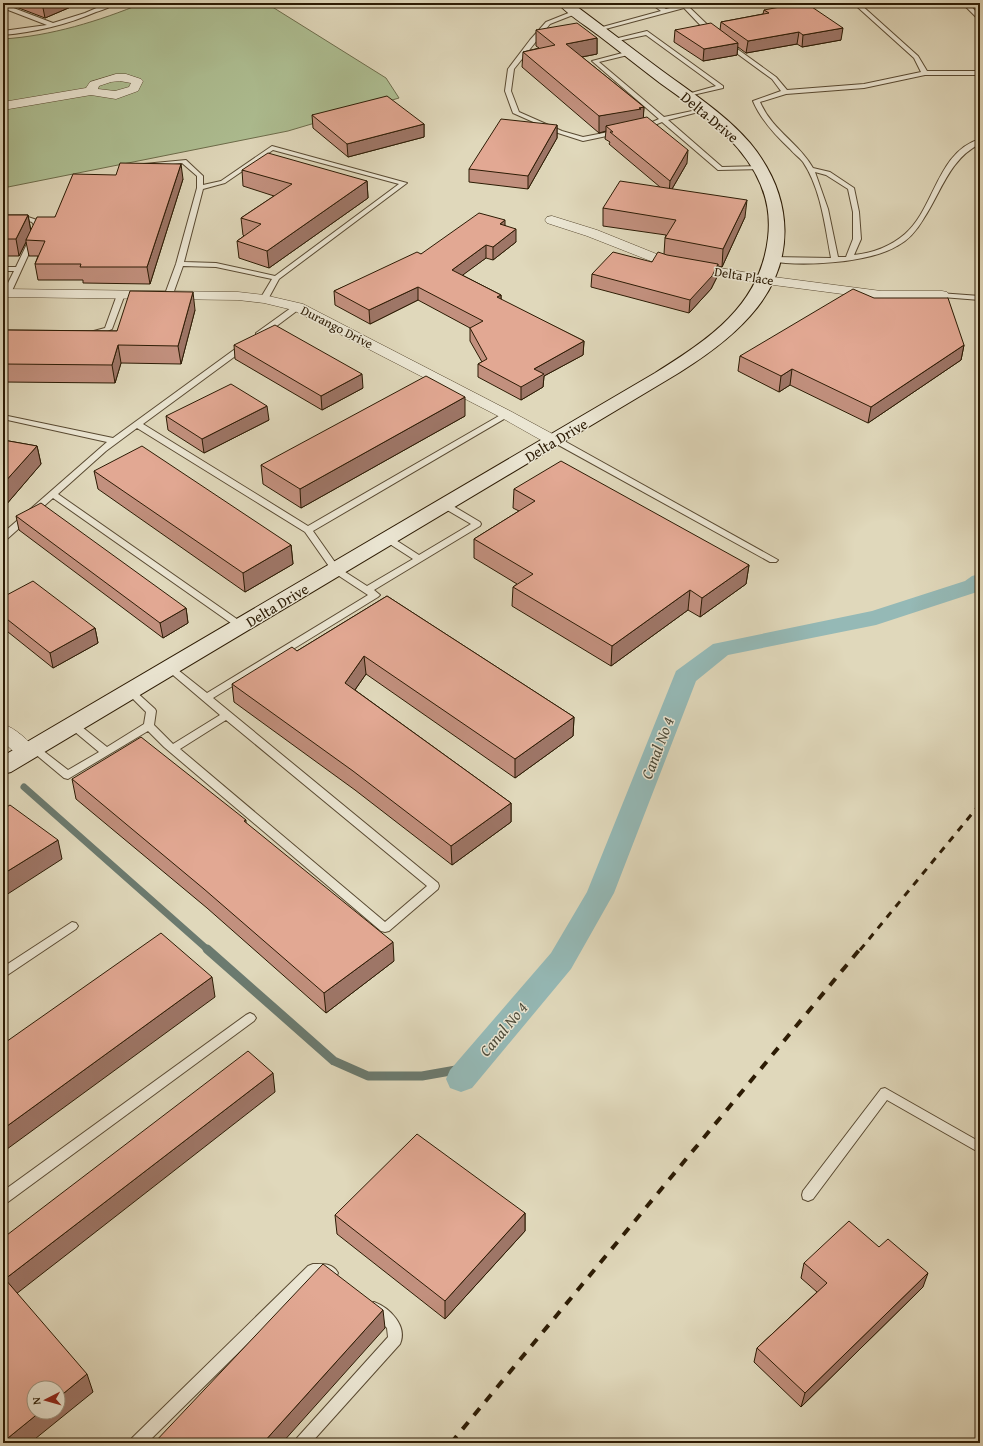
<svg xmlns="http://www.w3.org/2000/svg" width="983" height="1446" viewBox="0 0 983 1446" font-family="'Gentium Book Plus',serif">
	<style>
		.green { fill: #aebf93; stroke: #6d6d4c }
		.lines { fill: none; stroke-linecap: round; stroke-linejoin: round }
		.stream-far1 { stroke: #6b7a6f; stroke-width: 7 }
		.stream { stroke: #6b7a6f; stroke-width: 9 }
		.canal { fill: #95b9b6; fill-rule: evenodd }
		.service-casing { stroke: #594a32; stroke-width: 2 }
		.minor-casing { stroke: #594a32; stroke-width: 1 }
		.secondary-casing { stroke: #2c1b04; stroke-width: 2 }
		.service { fill: #ebe6d3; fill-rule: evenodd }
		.minor { fill: #ebe6d3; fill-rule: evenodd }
		.secondary { fill: #ebe6d3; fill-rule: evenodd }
		.rail-far1 { stroke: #2c1b04; stroke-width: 3; stroke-dasharray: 7 7; stroke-linecap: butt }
		.rail { stroke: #2c1b04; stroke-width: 4; stroke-dasharray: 9 9; stroke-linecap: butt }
		.wall { fill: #c2907e; stroke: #2c1b04 }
		.shaded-wall { fill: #9e7667; stroke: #2c1b04 }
		.building { fill: #e2a893; stroke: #2c1b04 }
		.labels { text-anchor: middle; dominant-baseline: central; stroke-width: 3; stroke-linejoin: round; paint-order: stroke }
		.far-street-label { font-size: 13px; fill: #2c1b04; stroke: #ebe6d3 }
		.street-label { font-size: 15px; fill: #2c1b04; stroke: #ebe6d3 }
		.water-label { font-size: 16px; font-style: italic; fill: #4c4a39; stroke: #ebe6d3 }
	</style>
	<rect width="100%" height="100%" fill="#e0d8bb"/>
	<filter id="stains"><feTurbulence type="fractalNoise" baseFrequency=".005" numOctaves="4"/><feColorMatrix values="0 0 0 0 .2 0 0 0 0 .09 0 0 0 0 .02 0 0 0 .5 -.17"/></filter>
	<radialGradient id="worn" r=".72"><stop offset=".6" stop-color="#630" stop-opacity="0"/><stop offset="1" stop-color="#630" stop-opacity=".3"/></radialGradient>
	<!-- green -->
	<path class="green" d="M143,3H266L386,78L399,98L288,131L3,188V39C51,36 99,21 143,3Z"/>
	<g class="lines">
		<!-- stream-far1 -->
		<path class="stream-far1" d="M24,787L208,950"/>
		<!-- stream -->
		<path class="stream" d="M207,949L334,1061L368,1076H422L473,1067"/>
		<!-- canal -->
		<path class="canal" d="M980,574V591L876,625L728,655L696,681L614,893L571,969L472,1088L461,1092L450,1088L446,1079L450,1070L551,953L587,892L676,671L713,644L872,611L965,581L972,576Z"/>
		<defs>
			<g id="service">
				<path d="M108,3H116C111,7 103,10 96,12C66,25 35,32 3,35V31L47,25L3,8V4L53,23L85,13Z"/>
				<path d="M650,3H657L666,9L685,4L707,3L689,7L716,33L711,34L704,29L684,8L598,31L595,29L661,11Z"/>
				<path d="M853,3H859L918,56L927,71H980V75H925L864,88L786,94L760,102C772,130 799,143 813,168L830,172L854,188L859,212L861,239L854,255C872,253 890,247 905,234C935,208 937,152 980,139V144C950,158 941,192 924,218C917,230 909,240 897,246C869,263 802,267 770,261V257H773L831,258C825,226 821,189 803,162C799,157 794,154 790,149C775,135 761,120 753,101L781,91L772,79L724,44L729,43L776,77L787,90L864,84L921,72L914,58ZM815,172L826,175L848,189L853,212V239L846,257H838L828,209Z"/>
				<path d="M962,3H968L980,16V21Z"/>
				<path d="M576,10L578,11V13L550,24L514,69L511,91L519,112L562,131L583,137L619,130L621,131V133L583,141L558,133L513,113L505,91L508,69L530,40L546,22Z"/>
				<path d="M647,31L723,86V88L684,97V95L716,86L646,35L613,42L610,40Z"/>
				<path d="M630,51L632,52V54L599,62L664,117L706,108V110L668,120L722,167L761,166L763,167V169L718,170L662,122L645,129H641V127L659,119L592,61Z"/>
				<path d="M272,146L407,183L279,279L267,301H261L260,299L272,279L216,267L183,266L173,294L172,296H166L165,294L176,264L197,188V176L182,163L146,167L144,166V164L186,160L203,176V185L221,181ZM273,150L399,184L275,276L216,263L184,262L203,189L225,183Z"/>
				<path d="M3,216H25L37,220L41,227L11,293L7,295L3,293L14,271H3V267H16L35,227L32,222L25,220H3Z"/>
				<path d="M118,292H124L125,294L112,329L96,336H90V332L105,328Z"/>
				<path d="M939,293L980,296V300L942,297L938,295Z"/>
				<path d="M295,305H298L302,307L262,337H256V333Z"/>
				<path d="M242,344H245L249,346L143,424L308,526L504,413H507L511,415L313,531L339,568L367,586L413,559L385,541L384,539L385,537H391L419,555L471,524L442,507L441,505L442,503H448L480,522L481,524L480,526L374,590L380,595L378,597L213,698L438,883L439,886L438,889L389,931L385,932L381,931L164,747L148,731L68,779L64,778L28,748L29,746H37L68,770L99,752L69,727L68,725L69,723H77L107,747L144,724L146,712L125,691L127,689H133L155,709L156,711L154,725L173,744L220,715L167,670L165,668L167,666H173L207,693L368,595L333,572L305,532L137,428L106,451L58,494L244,624L246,626L244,628H238L53,498L6,540L3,541V533L107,442L3,419V415L113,438ZM226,720L427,886L385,922L180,749Z"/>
				<path d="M553,438H559L778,560L776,562H770L553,442L552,440Z"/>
				<path d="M72,922L76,923L78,926L76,929L3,978V967Z"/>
				<path d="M250,1013L254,1015L256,1018L254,1021L8,1202L3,1204V1191L246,1015Z"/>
				<path d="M885,1088L980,1142V1153L887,1100L813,1199L808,1201L803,1199L802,1195L803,1191L881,1089Z"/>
				<path d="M313,1264C323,1264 333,1263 338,1273L336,1277L331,1279L325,1276H316L147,1443H130L132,1438L308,1266Z"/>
				<path d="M374,1302C390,1308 408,1326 400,1344L311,1443H295L297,1438L388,1337L387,1328L369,1312L367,1308L369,1304Z"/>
			</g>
			<g id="minor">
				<path d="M116,74H126L141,79L143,81L138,91L116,99L91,95L3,110V102L86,88L90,82ZM120,81L131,83L129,87L115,91L98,89L99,86L111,82Z"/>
				<path d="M552,216L597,230L669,259L766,276L881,291H942L947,292L949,295L947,298L942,299H881L766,284L666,267L587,236L547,223L545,220L547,217Z"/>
				<path d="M3,289L238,292L264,295L303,304L512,412L560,438L562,441L560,444L554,446L548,444L502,418L293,310L264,303L238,300L3,297Z"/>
				<path d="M3,724C15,728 30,741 37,752L34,757C20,761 13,750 3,742Z"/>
			</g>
			<path id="secondary" d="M558,3H572C602,25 631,48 661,70C692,93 725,114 750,143C794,196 798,263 750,316C727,342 697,362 667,380L11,772L3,774V756L655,373C709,339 760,306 768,238C777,165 712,120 660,83C639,67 619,51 598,35C588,27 565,13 558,3Z"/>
		</defs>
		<!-- service casing -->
		<use href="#service" class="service-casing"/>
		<!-- minor casing -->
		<use href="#minor" class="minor-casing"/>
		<!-- secondary casing -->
		<use href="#secondary" class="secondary-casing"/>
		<!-- service -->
		<use href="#service" class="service"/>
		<!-- minor -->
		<use href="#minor" class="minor"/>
		<!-- secondary -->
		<use href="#secondary" class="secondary"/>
		<!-- rail-far1 -->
		<path class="rail-far1" d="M860,950L980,804"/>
		<!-- rail -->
		<path class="rail" d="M451,1443L860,949"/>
	</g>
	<!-- wall -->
	<g class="wall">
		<path d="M11,3H80L45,18L11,5Z"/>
		<path d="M764,10L841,40L802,47L797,44L746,53L738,47L737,55L703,61L674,42L675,30H720L721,22L763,14Z"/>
		<path d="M536,30L597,38V54L582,57L644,107L643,118L687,163L672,189L745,217L722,267L718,266L717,277L711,289L689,313L591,287L592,274L652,262L664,254L665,238L666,235L603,226V208L660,187L609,144L610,142L605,139L606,131L599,133L522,67L523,52L539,48L536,46Z"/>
		<path d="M312,115L424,124V137L348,157L313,128Z"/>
		<path d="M557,125V138L528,189L469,182V169Z"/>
		<path d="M242,170L367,181L368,198L269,268L239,258L237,241L244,236L243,235L241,218L274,196L243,186Z"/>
		<path d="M183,179L150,284L83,283V280H38L35,264L38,256H29L26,242L19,256H3V215H28L31,231L55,217Z"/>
		<path d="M505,225L516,242L493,260L486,258L462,275L501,295V300L584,341L583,355L544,376L543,387L521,400L478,377V364L482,362L470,341V328L418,300L370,324L335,305L334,291L421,254Z"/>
		<path d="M195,310L181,364L121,363L115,383L3,382V330L117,331Z"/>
		<path d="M234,345L363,388L322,410L235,359Z"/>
		<path d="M964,345L961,360L868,423L790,385L779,392L738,371L740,356Z"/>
		<path d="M166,416L269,420L204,453L168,430Z"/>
		<path d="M465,416L301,508L263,484L261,465Z"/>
		<path d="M3,440L37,446L41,464L5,506H3Z"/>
		<path d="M94,471L291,545L293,564L245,592L98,489Z"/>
		<path d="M514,489L749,565L746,584L700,617L688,610L611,666L512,606L513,587L517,584L474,558V539L519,511L513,508Z"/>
		<path d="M16,516L186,608L188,623L163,638L19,530Z"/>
		<path d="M387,596L574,717L573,736L515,778L366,674L355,690L511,803V822L452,865L355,790L234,702L232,684L297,651Z"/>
		<path d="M3,597L95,628L98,643L53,668L3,628Z"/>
		<path d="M72,779L246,820V823L394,961L326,1013L207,908L76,799Z"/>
		<path d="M525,1213V1231L445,1319L337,1234L335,1215Z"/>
		<path d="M879,1247L923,1287L801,1407L754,1362L757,1348L817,1292L801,1278L804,1263Z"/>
	</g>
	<!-- shaded-wall -->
	<g class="shaded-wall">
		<path d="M42,3H80L45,18Z"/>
		<path d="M843,28L841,40L802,47L803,35Z"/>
		<path d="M799,32L797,44L746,53L748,41Z"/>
		<path d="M597,38V54L566,60V44Z"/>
		<path d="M738,43L737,55L703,61L704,49Z"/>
		<path d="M644,107L643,123L606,126V131L599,133V116Z"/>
		<path d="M424,124V137L348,157L347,144Z"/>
		<path d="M557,125V138L528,189V176Z"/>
		<path d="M688,150L687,163L669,194L670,181Z"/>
		<path d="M181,164L183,179L150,284L147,267Z"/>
		<path d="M367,181L368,198L269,268L267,251Z"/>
		<path d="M747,200L745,217L722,267L723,249Z"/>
		<path d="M28,215L31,232L26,240V242L19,256L16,239Z"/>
		<path d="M505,220V233L500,224Z"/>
		<path d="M516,229V242L493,260V247Z"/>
		<path d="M486,245V258L452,283V270Z"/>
		<path d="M718,264L717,277L711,289L689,313L690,300Z"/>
		<path d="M418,287V300L370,324L369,310Z"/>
		<path d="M193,292L195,310L181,364L178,346Z"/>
		<path d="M501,295V308L497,297Z"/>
		<path d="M584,341L583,355L544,376L543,387L521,400V387L534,369Z"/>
		<path d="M118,345L121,363L115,383L112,365Z"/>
		<path d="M964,345L961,360L868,423L871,407Z"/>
		<path d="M792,369L790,385L779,392L781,376Z"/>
		<path d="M362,374L363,388L322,410L321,396Z"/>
		<path d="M465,397V416L301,508L300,489Z"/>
		<path d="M267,406L269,420L204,453L202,439Z"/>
		<path d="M37,446L41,464L5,506L3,500V484Z"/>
		<path d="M291,545L293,564L245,592L243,573Z"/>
		<path d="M749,565L746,584L700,617L702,598Z"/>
		<path d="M690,590L688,610L611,666L612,646Z"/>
		<path d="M186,608L188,623L163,638L160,623Z"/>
		<path d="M95,628L98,643L53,668L50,653Z"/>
		<path d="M364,656L366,674L347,701L345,683Z"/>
		<path d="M574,717L573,736L515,778V759Z"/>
		<path d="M511,803V822L452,865L451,846Z"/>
		<path d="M58,840L62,859L3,897V874Z"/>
		<path d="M393,942L394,961L326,1013L324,993Z"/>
		<path d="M212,977L215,997L3,1152V1129Z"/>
		<path d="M273,1073L275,1092L11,1298L5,1279Z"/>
		<path d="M525,1213V1231L445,1319V1301Z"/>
		<path d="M928,1273L923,1287L801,1407L805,1393Z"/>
		<path d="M383,1310L385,1328L282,1443H263Z"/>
		<path d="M87,1374L93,1392L30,1443H3V1442L40,1412H58V1398Z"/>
	</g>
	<!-- building -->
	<g class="building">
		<path d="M801,3H806L843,28L803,35L799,32L748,41L721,22L769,13L764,10Z"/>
		<path d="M577,23L597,38L566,44L644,107L639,108L641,109L599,116L523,52L555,45L536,30Z"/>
		<path d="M711,23L738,43L704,49L675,30Z"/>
		<path d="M387,96L424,124L347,144L312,115Z"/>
		<path d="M647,117L688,150L670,181L610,132H613L606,126Z"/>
		<path d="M501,119L557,125L528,176L469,169Z"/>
		<path d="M268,153L367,181L267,251L237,241L261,224L241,218L292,184L242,170Z"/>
		<path d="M120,163L181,164L147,267H80L81,264H35L45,241L26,240L37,217H55L73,174L116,175Z"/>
		<path d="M620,181L747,200L723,249L665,238L676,220L603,208Z"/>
		<path d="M479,213L505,220L500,224L516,229L493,247L486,245L452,270L501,295L497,297L584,341L534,369L544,374L521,387L478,364L487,359L470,328L483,321L418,287L369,310L334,291L417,252L421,254Z"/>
		<path d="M3,215H28L16,239H3Z"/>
		<path d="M613,252L652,262L658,252L667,255L718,264L712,276L690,300L592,274Z"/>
		<path d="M853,289L874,298H948L964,345L871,407L792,369L781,376L740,356Z"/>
		<path d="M130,291L193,292L178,346L118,345L112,365L3,364V330L117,331Z"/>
		<path d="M275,325L362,374L321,396L234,345Z"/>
		<path d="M426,376L465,397L300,489L261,465Z"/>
		<path d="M231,384L267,406L202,439L166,416Z"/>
		<path d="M3,440L37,446L3,484Z"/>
		<path d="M142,446L291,545L243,573L94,471Z"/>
		<path d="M561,461L749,565L702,598L690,590L612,646L513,587L533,574L474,539L535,501L514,489Z"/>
		<path d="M41,503L186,608L160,623L16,516Z"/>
		<path d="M33,581L95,628L50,653L3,616V597Z"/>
		<path d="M387,596L574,717L515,759L364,656L345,683L511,803L451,846L353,771L232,684L292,647L297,651Z"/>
		<path d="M141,737L246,820L244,821L393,942L324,993L204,889L72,779Z"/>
		<path d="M10,805L58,840L3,874V809Z"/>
		<path d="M161,933L212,977L3,1129V1044Z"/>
		<path d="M248,1051L273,1073L5,1279L87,1374L58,1398V1388H34V1412H40L3,1442V1238Z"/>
		<path d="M417,1134L525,1213L445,1301L335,1215Z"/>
		<path d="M849,1221L879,1247L888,1239L928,1273L805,1393L757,1348L827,1283L804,1263Z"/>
		<path d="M323,1264L383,1310L263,1443H154Z"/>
	</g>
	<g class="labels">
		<!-- far-street labels -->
		<g class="far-street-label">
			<text transform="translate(744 276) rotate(9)">Delta Place</text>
			<text transform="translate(337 327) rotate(27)">Durango Drive</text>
		</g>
		<!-- street labels -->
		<g class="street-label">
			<text transform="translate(710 117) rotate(40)">Delta Drive</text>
			<text transform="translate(556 440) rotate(-31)">Delta Drive</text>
			<text transform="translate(277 605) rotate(-31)">Delta Drive</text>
		</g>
		<!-- water labels -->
		<g class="water-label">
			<text transform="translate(657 748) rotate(-69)">Canal No 4</text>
			<text transform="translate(503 1029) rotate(-50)">Canal No 4</text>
		</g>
	</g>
	<!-- margin -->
	<rect width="983" height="1446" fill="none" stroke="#e0d8bb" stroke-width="16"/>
	<rect x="4" y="4" width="975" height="1438" fill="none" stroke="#2c1b04" stroke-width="2"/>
	<rect x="8" y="8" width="967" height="1430" fill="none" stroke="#2c1b04"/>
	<!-- north arrow -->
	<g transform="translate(46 1400) rotate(264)"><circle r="19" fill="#ebe6d3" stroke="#9f9580"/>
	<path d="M0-3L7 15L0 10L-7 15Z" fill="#8f2418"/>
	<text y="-6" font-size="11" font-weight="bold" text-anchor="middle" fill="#2c1b04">N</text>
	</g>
	<rect width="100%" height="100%" filter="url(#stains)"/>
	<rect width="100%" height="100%" fill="url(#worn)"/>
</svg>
